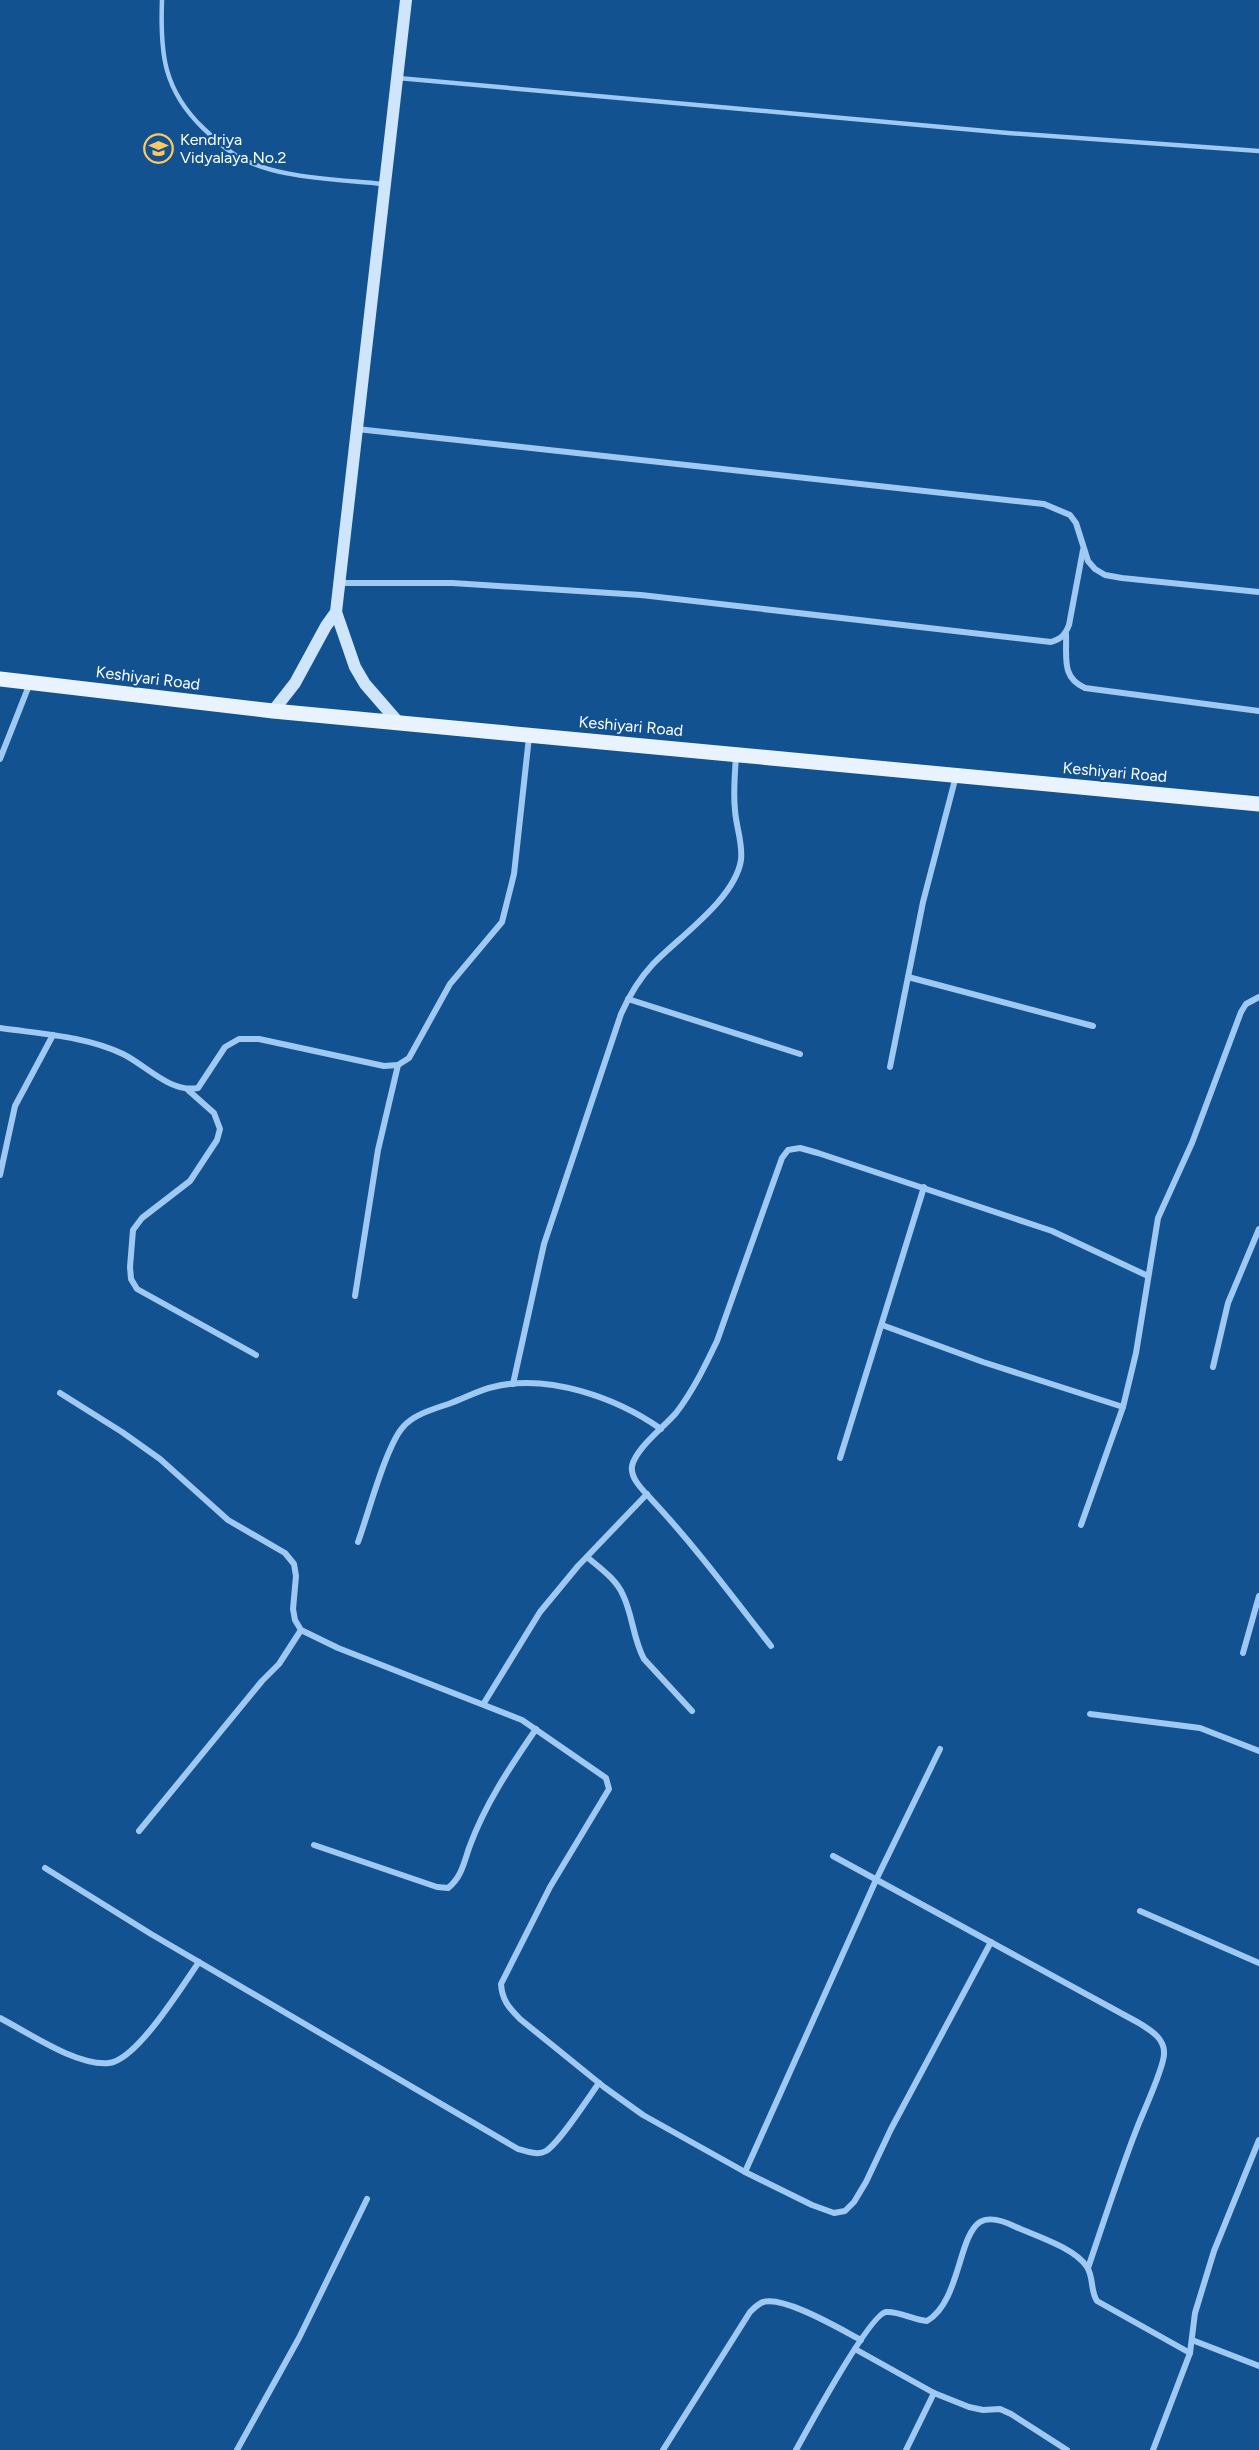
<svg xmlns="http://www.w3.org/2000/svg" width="1259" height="2450" viewBox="0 0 1259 2450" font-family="Figtree,sans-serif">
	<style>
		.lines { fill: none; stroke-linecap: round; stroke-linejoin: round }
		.lane { stroke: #9fc9f2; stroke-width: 4.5 }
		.street { stroke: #9fc9f2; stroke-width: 6 }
		.secondary { stroke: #cee5fc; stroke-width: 12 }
		.primary { stroke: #e9f3ff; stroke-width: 15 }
		.labels { text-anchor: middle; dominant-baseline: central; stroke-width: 4.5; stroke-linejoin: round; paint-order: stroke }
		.poi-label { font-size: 16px; fill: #fff; stroke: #135291; text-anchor: start }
		.street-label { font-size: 16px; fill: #fff; stroke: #135291 }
	</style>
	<rect width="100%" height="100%" fill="#135291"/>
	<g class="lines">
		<!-- lane -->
		<g class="lane">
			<path d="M162,0C160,53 163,90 204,129C212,136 219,144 228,150C266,179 336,179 382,184"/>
			<path d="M398,78L1008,133L1259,151"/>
		</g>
		<!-- street -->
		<g class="street">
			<path d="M357,429L1044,504L1070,515L1076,523L1088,561L1095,569L1105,575L1122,578L1259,592"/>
			<path d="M339,583H452L641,595L1051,642C1061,639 1065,635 1069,625L1083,550"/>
			<path d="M1066,634C1067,658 1061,677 1085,688L1259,711"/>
			<path d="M0,759L30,683"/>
			<path d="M908,977L1093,1026"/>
			<path d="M628,999L800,1054"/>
			<path d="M0,1028C41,1034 85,1036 123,1054C147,1066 170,1093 198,1088L225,1047L239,1039H259L384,1066L398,1065L409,1058L450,984L502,922L514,874L529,737"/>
			<path d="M890,1067L923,902L956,776"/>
			<path d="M188,1090L214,1113L220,1129L217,1140L190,1181L142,1218L133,1230L130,1267L131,1279L137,1289L256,1355"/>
			<path d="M0,1175L15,1106L53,1035"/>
			<path d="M355,1296L378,1150L398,1065"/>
			<path d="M882,1325L983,1362L1123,1407"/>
			<path d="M1213,1367L1228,1303L1259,1229"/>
			<path d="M513,1384L544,1244L621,1014C629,996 639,979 653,964C679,937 735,899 741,860C743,843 736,827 735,810C733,792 735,774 736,755"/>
			<path d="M60,1393L122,1432L160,1459L228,1520L285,1553L294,1564L296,1576L293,1609L295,1620L301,1630L338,1648L522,1720L606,1778L609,1789L550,1887L501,1984C502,2000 509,2008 520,2019L604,2087L643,2115L745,2172L812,2205L834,2213L845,2211L854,2202L866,2182L891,2129L991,1942"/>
			<path d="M840,1458L924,1187"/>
			<path d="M1081,1525L1123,1407L1136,1353L1158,1218L1192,1143L1241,1012L1246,1004L1259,997"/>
			<path d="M358,1542C368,1515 386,1446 403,1427C414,1414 434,1409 451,1403C465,1398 479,1390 493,1387C548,1373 617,1398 661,1429"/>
			<path d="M587,1557C600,1568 616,1579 623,1595C633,1616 633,1639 644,1659L692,1711"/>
			<path d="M771,1646C732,1596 695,1546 652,1500C644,1491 630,1479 632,1466C636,1448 664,1427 676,1413C693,1391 705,1366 717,1341L782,1158L788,1150L800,1148L818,1153L1052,1231L1148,1276"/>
			<path d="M1243,1653L1259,1596"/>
			<path d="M484,1703L540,1612L578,1566L647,1494"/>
			<path d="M1090,1714L1200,1728L1259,1751"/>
			<path d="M139,1831L262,1681L279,1664L301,1630"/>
			<path d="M314,1845L437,1887L448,1888C461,1878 464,1863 469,1848C485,1804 510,1767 536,1729"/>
			<path d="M833,1856L1139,2023C1150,2030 1165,2038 1164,2054C1164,2068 1143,2112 1137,2128C1119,2174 1104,2221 1088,2268"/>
			<path d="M45,1868L151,1934L518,2149C527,2151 537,2156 546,2151C560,2142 588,2098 599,2083"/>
			<path d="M1140,1911L1259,1963"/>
			<path d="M0,2018C29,2033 76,2066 109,2063C137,2060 182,1986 199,1962"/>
			<path d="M745,2172L876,1880L940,1749"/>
			<path d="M1192,2340L1259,2366"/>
			<path d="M855,2349L934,2393L969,2407L983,2410L1000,2409L1011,2414L1067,2450"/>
			<path d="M237,2450L299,2338L367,2199"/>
			<path d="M663,2450L750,2312C753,2309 757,2305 761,2303C780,2293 842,2330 861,2340"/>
			<path d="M796,2450C807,2430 870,2314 886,2312C899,2311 914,2320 927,2321C960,2302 958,2236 980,2222C990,2216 1006,2222 1016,2227C1036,2236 1075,2248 1087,2267C1094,2278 1090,2290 1097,2301L1190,2353"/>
			<path d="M906,2450L934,2393"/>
			<path d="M1153,2450L1190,2353L1195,2313L1214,2251L1259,2140"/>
		</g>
		<!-- secondary -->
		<g class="secondary">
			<path d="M336,612L355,667L365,684L398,722"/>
			<path d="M273,711L295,683L326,626L336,612L406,0"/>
		</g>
		<!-- primary -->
		<path class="primary" d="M0,679L273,711L1259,804"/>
	</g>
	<!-- icons -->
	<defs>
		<symbol id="school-ring" viewBox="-11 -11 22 22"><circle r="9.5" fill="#135291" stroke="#ffc75f" stroke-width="1.5"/><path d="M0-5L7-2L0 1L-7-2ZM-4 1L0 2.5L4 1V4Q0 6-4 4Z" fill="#ffc75f"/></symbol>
	</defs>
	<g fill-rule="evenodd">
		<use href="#school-ring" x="142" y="132" width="33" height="33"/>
	</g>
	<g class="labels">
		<!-- poi labels -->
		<g class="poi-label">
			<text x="180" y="139">Kendriya<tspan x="180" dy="18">Vidyalaya No.2</tspan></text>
		</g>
		<!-- street labels -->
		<g class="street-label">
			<text transform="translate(148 678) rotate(7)">Keshiyari Road</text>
			<text transform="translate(631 726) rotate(5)">Keshiyari Road</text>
			<text transform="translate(1115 772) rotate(5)">Keshiyari Road</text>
		</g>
	</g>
</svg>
